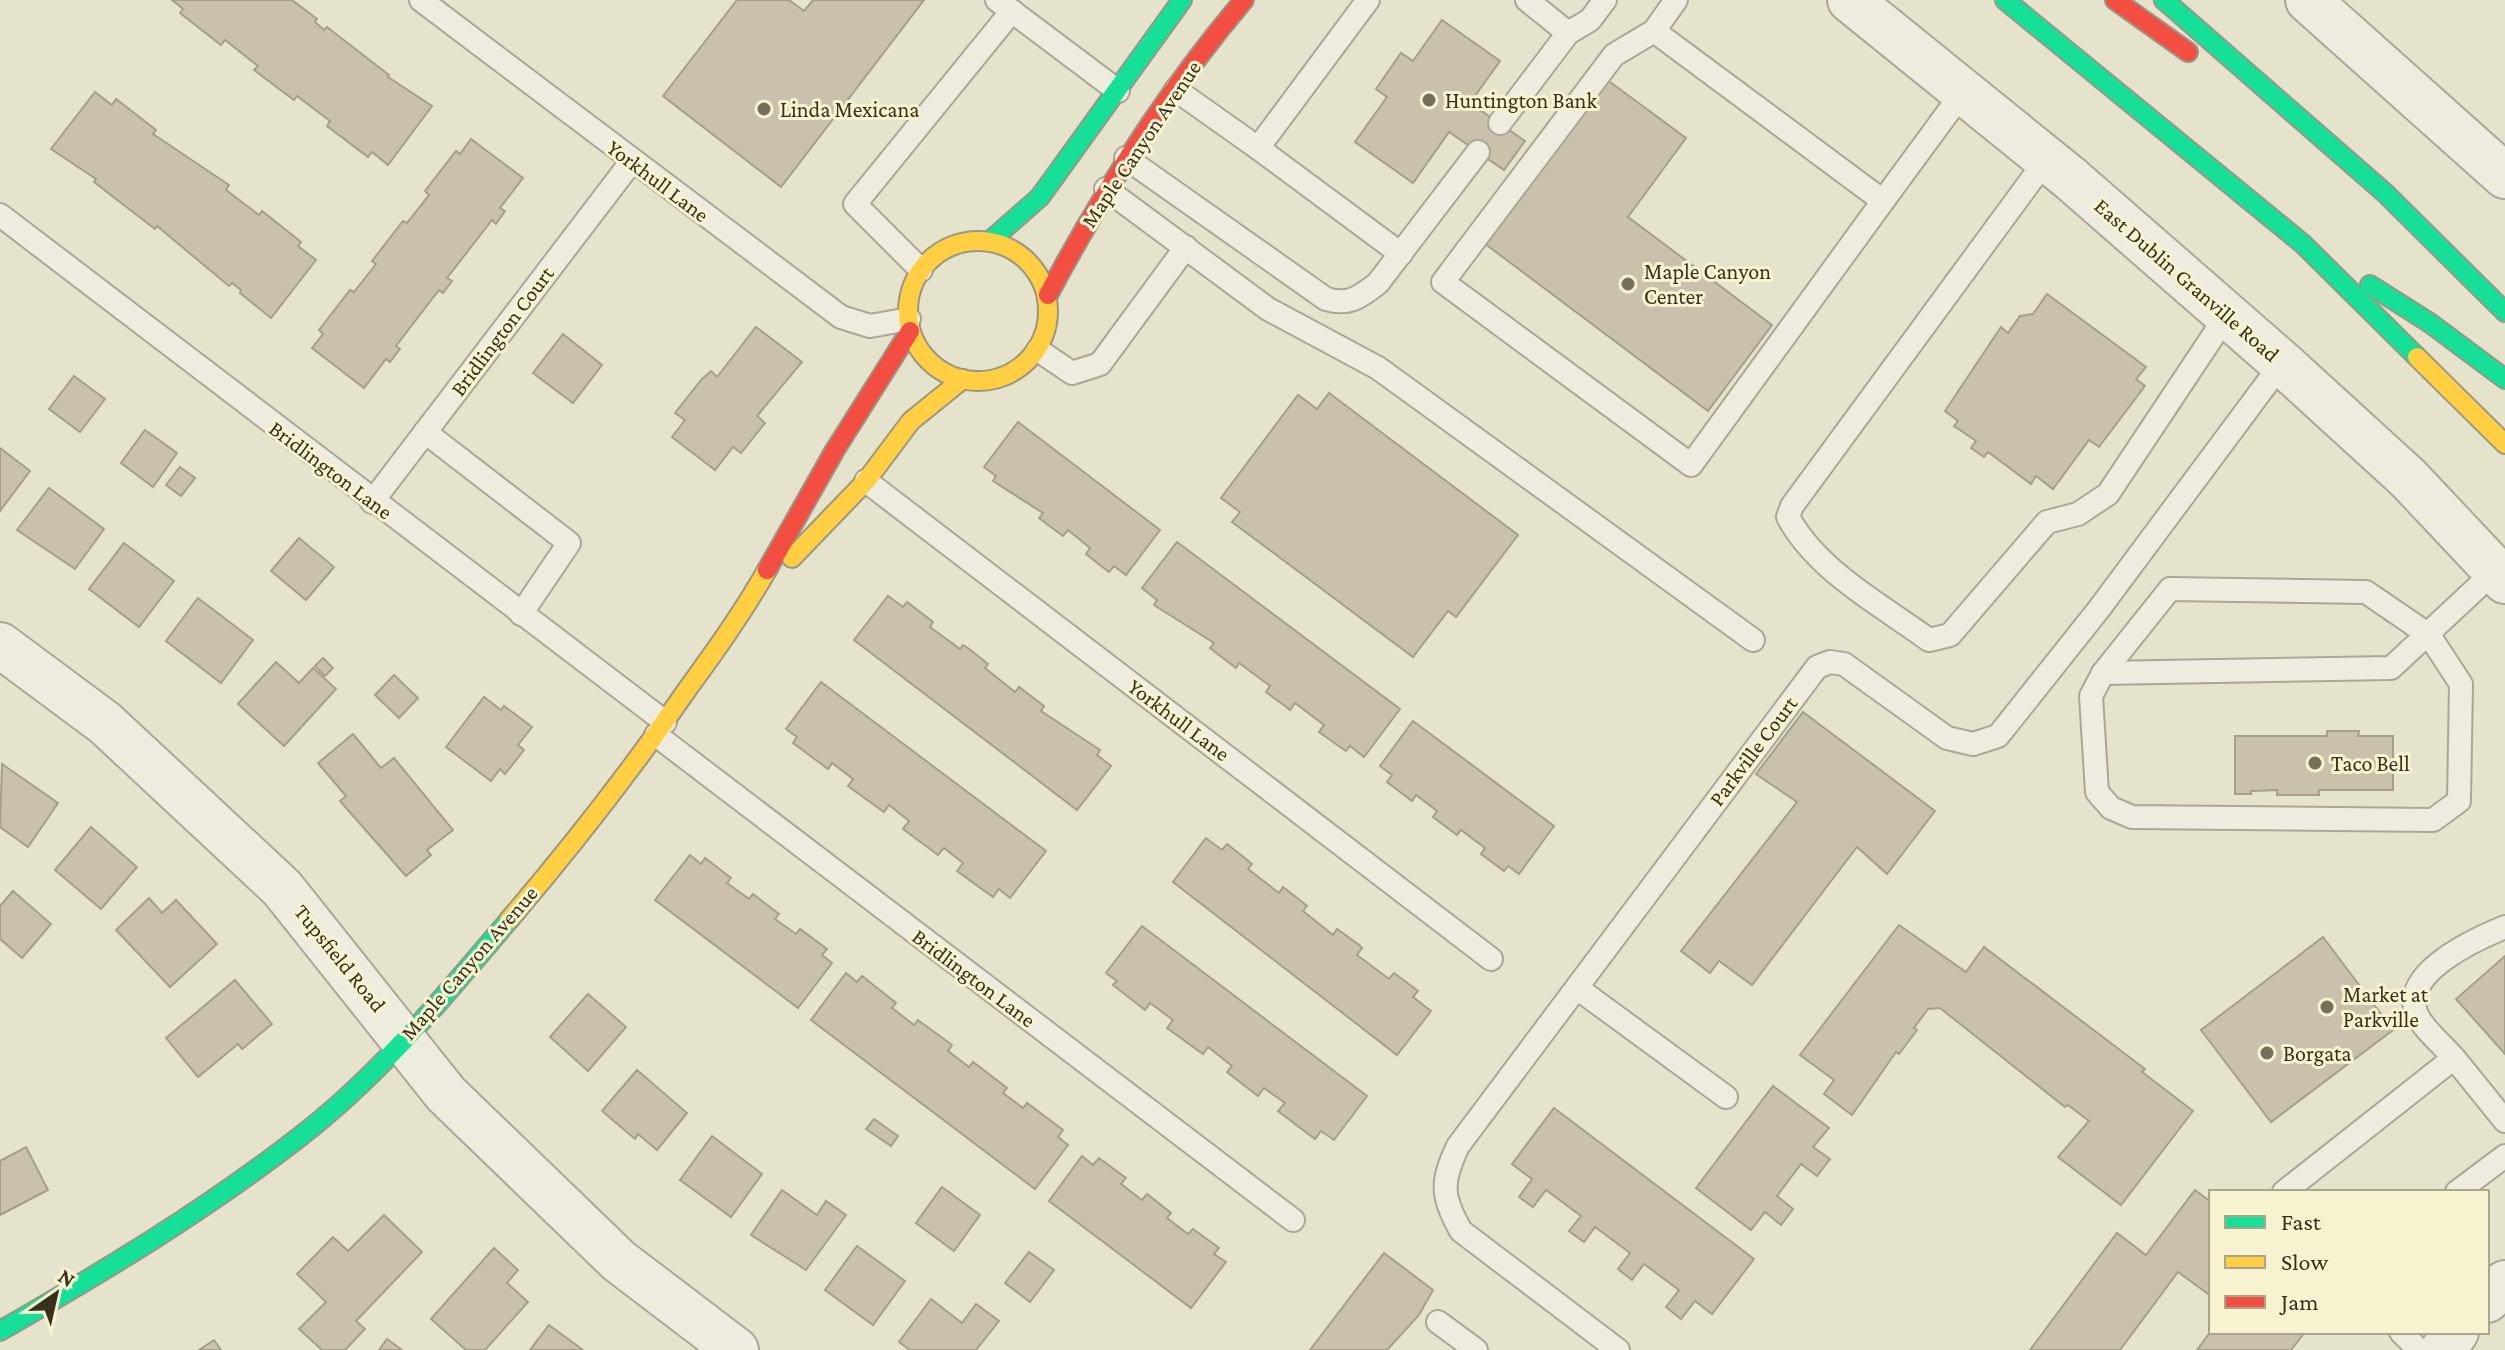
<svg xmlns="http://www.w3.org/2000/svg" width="2505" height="1350" viewBox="0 0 2505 1350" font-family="'Crimson Pro',serif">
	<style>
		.building { fill: #cac1ad; stroke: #a69e8b; stroke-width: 2 }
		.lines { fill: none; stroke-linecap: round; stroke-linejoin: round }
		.lane-casing { stroke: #aba695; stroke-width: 26 }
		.street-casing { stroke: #aba695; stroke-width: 48 }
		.fast-casing { stroke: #9a9685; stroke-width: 22 }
		.slow-casing { stroke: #9a9685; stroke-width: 22 }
		.jam-casing { stroke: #9a9685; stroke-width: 22 }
		.lane { stroke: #edecde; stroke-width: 22 }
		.street { stroke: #edecde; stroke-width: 44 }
		.fast { stroke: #16e098; stroke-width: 18 }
		.slow { stroke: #ffcf43; stroke-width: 18 }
		.jam { stroke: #f24e42; stroke-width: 18 }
		.poi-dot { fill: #766f5a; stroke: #f7f3d1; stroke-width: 3 }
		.labels { text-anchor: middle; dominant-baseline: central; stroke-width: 6; stroke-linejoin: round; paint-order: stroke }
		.poi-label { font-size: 22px; fill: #39301d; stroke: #f7f3d1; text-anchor: start }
		.street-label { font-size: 22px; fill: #39301d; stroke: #f7f3d1 }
	</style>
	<rect width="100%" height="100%" fill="#e6e3cc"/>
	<!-- building -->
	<g class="building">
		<path d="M172,0H292L317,19L315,22L324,30L327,27L389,75L388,77L432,106L388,165L372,152L368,157L327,126L330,121L297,96L294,100L254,70L258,66L225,40L221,45L180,13L183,9Z"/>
		<path d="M737,0H789L804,11L813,0H924L781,187L663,96Z"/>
		<path d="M1442,20L1500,61L1470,103L1525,141L1504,170L1449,132L1413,183L1355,142L1387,97L1376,89L1401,53L1413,61Z"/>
		<path d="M1606,79L1686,138L1628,217L1772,325L1708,411L1484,243Z"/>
		<path d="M95,92L112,105L116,99L156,130L153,134L229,185L226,190L259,215L262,211L301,242L298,246L316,260L271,318L240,293L241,290L236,286L232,283L229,286L157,226L155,229L94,182L96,179L51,149Z"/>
		<path d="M471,139L523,178L500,208L505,211L496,224L492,220L447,278L452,281L443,293L439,290L396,346L400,349L390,362L386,359L364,388L312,348L323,334L319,330L350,290L354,292L376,264L372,261L403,221L407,223L429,195L425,191L456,151L460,154Z"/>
		<path d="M2047,294L2146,367L2136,379L2145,386L2099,447L2089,440L2053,489L2036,476L2031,484L1988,452L1984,457L1971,448L1976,441L1954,426L1958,421L1945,411L2001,327L2008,333L2020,316L2033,314Z"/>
		<path d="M756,327L802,362L757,416L765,423L741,453L733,447L715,470L672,437L685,420L675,413L702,379L711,371L717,377Z"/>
		<path d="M563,334L602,365L573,403L533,373Z"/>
		<path d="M74,376L105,399L80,432L49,409Z"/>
		<path d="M1329,393L1518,535L1456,617L1448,611L1413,657L1232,522L1240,512L1221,498L1298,395L1317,409Z"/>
		<path d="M1018,422L1160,530L1126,575L1114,566L1109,572L1086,554L1090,548L1068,530L1063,536L1039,518L1043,513L993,481L996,476L984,467Z"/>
		<path d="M145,430L177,453L153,487L121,463Z"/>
		<path d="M0,448L30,471L0,511Z"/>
		<path d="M180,467L195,478L181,496L166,485Z"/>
		<path d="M49,488L104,529L75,569L17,530Z"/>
		<path d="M299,538L334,567L306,600L271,571Z"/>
		<path d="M1177,542L1400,709L1364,757L1350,746L1346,751L1340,747L1319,732L1324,725L1295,703L1290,710L1285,706L1266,692L1270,686L1239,663L1236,668L1210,648L1214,643L1154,605L1157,600L1142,588Z"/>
		<path d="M124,543L174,581L139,627L89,589Z"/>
		<path d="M888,596L903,607L907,602L933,622L930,627L960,649L963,645L968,648L988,664L985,668L1015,692L1019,687L1044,706L1041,711L1100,750L1097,755L1111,766L1077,810L854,640Z"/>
		<path d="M198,598L253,640L221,683L166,641Z"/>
		<path d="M323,658L333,668L325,676L315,666Z"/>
		<path d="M276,662L299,683L313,668L336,689L284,746L238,704Z"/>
		<path d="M394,675L418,698L399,718L375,695Z"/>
		<path d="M821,682L1046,851L1010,898L999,889L993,897L957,871L963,863L944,848L938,855L903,829L909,821L889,805L884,812L848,786L853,779L832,763L828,769L793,743L797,737L786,729Z"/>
		<path d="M484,697L501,710L504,706L532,727L518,745L524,750L505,774L500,769L491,781L446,747Z"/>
		<path d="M1803,712L1935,811L1887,874L1857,847L1752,985L1719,961L1710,973L1681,951L1797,802L1756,774Z"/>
		<path d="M1413,721L1554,826L1519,874L1508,866L1504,871L1481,854L1485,848L1461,830L1457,835L1433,817L1437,811L1416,795L1412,801L1387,782L1392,775L1380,766Z"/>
		<path d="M2327,731H2359L2358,736H2393V790H2319V795H2277V790L2251,791V794H2235V736H2327Z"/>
		<path d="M353,734L381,768L394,758L453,830L427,850L431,855L406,876L340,801L346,796L318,763Z"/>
		<path d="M2,764L58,803L28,847L0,827Z"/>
		<path d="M91,827L137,867L101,909L55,870Z"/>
		<path d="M1206,838L1222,850L1227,844L1252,864L1248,869L1279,893L1283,887L1301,901L1307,906L1303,911L1333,935L1337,929L1358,944L1362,948L1357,955L1389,979L1394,973L1418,991L1413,997L1431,1011L1397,1055L1173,882Z"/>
		<path d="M690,855L701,864L705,858L731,878L727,883L749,899L753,894L779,914L775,919L796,934L800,929L827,949L822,955L832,963L798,1008L655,900Z"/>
		<path d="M13,891L51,924L22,958L0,939V906Z"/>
		<path d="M149,898L162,913L176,900L217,944L170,987L116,930Z"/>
		<path d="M1899,925L1966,972L1984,947L2145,1069L2142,1072L2193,1111L2121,1205L2058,1157L2089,1121L2068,1105L2065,1107L1940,1008L1928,1009L1914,1028L1917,1030L1899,1054L1896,1052L1852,1115L1824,1094L1834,1080L1800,1055Z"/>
		<path d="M1142,926L1367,1096L1334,1140L1321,1131L1315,1139L1278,1111L1285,1103L1264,1088L1258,1096L1227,1072L1232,1066L1208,1047L1203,1054L1167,1028L1173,1020L1150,1003L1145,1010L1113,985L1117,981L1106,973Z"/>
		<path d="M2323,937L2393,1030L2271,1122L2201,1030Z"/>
		<path d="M2505,956V1054L2456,999Z"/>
		<path d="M846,973L857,982L862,976L896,1003L892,1008L914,1025L918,1020L952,1045L948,1051L969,1067L973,1062L1007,1088L1003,1093L1023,1108L1027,1103L1063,1130L1058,1137L1068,1145L1035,1189L811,1020Z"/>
		<path d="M235,980L272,1024L242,1049L238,1044L198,1077L166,1038Z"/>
		<path d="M588,994L626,1027L588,1071L550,1037Z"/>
		<path d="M637,1070L687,1113L657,1150L638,1134L635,1139L602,1111Z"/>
		<path d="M1773,1086L1829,1128L1813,1147L1830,1159L1817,1176L1801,1164L1777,1196L1793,1209L1781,1225L1765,1212L1751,1230L1696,1188Z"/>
		<path d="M1554,1108L1754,1259L1712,1314L1695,1301L1681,1319L1666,1307L1679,1290L1644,1264L1632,1280L1618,1269L1630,1253L1595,1227L1584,1242L1569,1231L1581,1216L1546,1190L1533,1207L1519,1197L1532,1179L1512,1164Z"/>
		<path d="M874,1119L898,1136L891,1146L866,1129Z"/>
		<path d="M712,1136L762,1174L731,1217L680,1180Z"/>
		<path d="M26,1147L48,1190L0,1215V1161Z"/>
		<path d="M1082,1156L1093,1165L1099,1158L1126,1178L1121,1184L1142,1200L1147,1194L1171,1213L1167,1218L1188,1234L1193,1229L1219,1248L1214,1254L1226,1262L1191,1308L1049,1201Z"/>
		<path d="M942,1187L980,1215L954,1251L916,1223Z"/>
		<path d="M782,1190L817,1215L826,1201L846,1215L806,1270L751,1235Z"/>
		<path d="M2195,1190L2211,1202V1296L2178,1272L2120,1350H2030L2117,1233L2146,1255Z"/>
		<path d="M384,1215L422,1252L356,1321L365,1329L345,1350H322L299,1329L326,1302L297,1274L333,1237L348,1251Z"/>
		<path d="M857,1246L905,1281L873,1325L825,1290Z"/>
		<path d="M494,1248L518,1270L507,1283L528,1302L485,1350H466L431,1319Z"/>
		<path d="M1029,1252L1054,1270L1030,1302L1005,1283Z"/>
		<path d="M1384,1253L1433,1290L1419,1315L1387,1350H1310Z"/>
		<path d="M931,1299L962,1323L976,1304L999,1321L976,1350H910L899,1342Z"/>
		<path d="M549,1325L583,1350H530Z"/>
		<path d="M2211,1331V1332H2305L2291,1350H2197Z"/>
		<path d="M387,1339L402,1350H379Z"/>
		<path d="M214,1340L221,1350H199Z"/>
	</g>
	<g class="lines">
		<defs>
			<g id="lane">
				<path d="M421,0L841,317L870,326L909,319"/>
				<path d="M997,0L1118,91"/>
				<path d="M1527,0L1568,33"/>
				<path d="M1676,0L1654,31L1614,55L1443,282L1691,465L1883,201"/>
				<path d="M1654,31L1883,201L1963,92"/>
				<path d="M1176,90L1258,148L1368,0"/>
				<path d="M1500,123L1568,33L1590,20L1605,0"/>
				<path d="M1258,148L1401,254"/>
				<path d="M1126,158L1326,299C1349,306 1360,297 1378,283L1478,152"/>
				<path d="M2046,160L1792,506L1788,517C1817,571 1881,605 1929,640L1950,635L2047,522L2078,514L2108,494L2227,315"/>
				<path d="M1106,189L1268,309L1378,368L1753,640"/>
				<path d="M0,215L665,722"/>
				<path d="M921,270L855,204L1012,11"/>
				<path d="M1038,350L1072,373L1100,364L1186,247"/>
				<path d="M425,432L569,543L521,614"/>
				<path d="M866,481L1491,959"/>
				<path d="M372,502L632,161"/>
				<path d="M2170,589L2366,592L2429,635L2461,684L2459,801L2433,820L2132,817L2111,808L2097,792L2091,696L2103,673Z"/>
				<path d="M2103,673L2391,668L2496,570"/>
				<path d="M656,735L1293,1220"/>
				<path d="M1577,988L1726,1097"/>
				<path d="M2454,1058C2443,1045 2424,1030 2417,1015C2399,973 2476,939 2505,927"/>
				<path d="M2284,1192L2454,1058L2505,1121"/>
				<path d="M2457,1192L2505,1156"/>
				<path d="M1438,1322L1476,1350"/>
				<path d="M2401,1332L2419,1350"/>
				<path d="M1618,1350L1461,1231C1441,1196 1441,1182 1458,1146L1817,667L1830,662L1844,664L1947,738L1973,744L1998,736L2099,609L2282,363"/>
			</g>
			<g id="street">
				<path d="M1850,0L2070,178L2282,363L2408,478L2505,581"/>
				<path d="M2308,0L2505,176"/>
				<path d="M0,645L105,723L282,888L446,1094L619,1261L736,1350"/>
				<path d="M2487,1300L2505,1283"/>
				<path d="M2443,1350L2456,1332"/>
			</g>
			<g id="fast">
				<path d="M2005,0L2303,244L2417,357"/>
				<path d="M2164,0L2385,193L2505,312"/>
				<path d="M990,241L1040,197L1182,0"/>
				<path d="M2370,285L2430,323L2505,379"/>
				<path d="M0,1331C103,1272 204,1211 297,1139C378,1077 444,997 509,920"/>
			</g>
			<g id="slow">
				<circle cx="978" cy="311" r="70"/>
				<path d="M2417,357L2505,444"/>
				<path d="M792,558L866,481L911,421L963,379"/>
				<path d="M509,920C573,845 633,768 689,687C717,649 744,611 767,570"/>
			</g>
			<g id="jam">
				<path d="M2115,0L2188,52"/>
				<path d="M1048,295C1104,190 1167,91 1244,0"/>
				<path d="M767,570L835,450L910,331"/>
			</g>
		</defs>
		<!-- lane casing -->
		<use href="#lane" class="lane-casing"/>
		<!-- street casing -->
		<use href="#street" class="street-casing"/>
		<!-- fast casing -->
		<use href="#fast" class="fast-casing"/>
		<!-- slow casing -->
		<use href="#slow" class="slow-casing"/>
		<!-- jam casing -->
		<use href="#jam" class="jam-casing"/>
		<!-- lane -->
		<use href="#lane" class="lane"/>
		<!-- street -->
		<use href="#street" class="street"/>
		<!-- fast -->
		<use href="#fast" class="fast"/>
		<!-- slow -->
		<use href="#slow" class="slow"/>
		<!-- jam -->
		<use href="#jam" class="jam"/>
	</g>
	<!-- markers -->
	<g class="poi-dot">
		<circle cx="1429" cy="100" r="8"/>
		<circle cx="764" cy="109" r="8"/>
		<circle cx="1628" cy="284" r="8"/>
		<circle cx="2315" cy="763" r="8"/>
		<circle cx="2327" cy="1007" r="8"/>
		<circle cx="2267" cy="1053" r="8"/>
	</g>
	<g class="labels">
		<!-- poi labels -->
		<g class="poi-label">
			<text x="1445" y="100">Huntington Bank</text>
			<text x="780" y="109">Linda Mexicana</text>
			<text x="1644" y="271">Maple Canyon<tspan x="1644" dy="25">Center</tspan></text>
			<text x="2331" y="763">Taco Bell</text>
			<text x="2343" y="994">Market at<tspan x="2343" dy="25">Parkville</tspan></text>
			<text x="2283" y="1053">Borgata</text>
		</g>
		<!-- street labels -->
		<g class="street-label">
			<text transform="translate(1141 144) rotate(-56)">Maple Canyon Avenue</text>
			<text transform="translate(658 181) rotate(37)">Yorkhull Lane</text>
			<text transform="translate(2187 280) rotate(41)">East Dublin Granville Road</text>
			<text transform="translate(502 331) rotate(-53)">Bridlington Court</text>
			<text transform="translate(331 470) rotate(37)">Bridlington Lane</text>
			<text transform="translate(1179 720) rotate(37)">Yorkhull Lane</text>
			<text transform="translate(1753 751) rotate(-53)">Parkville Court</text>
			<text transform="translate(340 958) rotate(51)">Tupsfield Road</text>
			<text transform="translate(469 963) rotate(-49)">Maple Canyon Avenue</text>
			<text transform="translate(974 978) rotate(37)">Bridlington Lane</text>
		</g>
	</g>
	<!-- legend -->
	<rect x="2209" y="1190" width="280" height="144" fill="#f7f3d1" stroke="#aba589" stroke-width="2"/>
	<rect x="2225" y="1216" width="40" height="12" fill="#16e098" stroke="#aba589" stroke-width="2"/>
	<text x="2281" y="1230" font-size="24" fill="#39301d">Fast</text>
	<rect x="2225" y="1256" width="40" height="12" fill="#ffcf43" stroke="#aba589" stroke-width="2"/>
	<text x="2281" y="1270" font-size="24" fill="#39301d">Slow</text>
	<rect x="2225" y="1296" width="40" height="12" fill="#f24e42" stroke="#aba589" stroke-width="2"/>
	<text x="2281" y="1310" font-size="24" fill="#39301d">Jam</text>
	<!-- north arrow -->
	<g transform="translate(56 1294) rotate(34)" stroke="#f7f3d1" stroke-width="6" paint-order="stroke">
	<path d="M0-6L14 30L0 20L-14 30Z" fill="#39301d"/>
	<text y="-12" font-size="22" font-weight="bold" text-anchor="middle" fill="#39301d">N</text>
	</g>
</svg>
